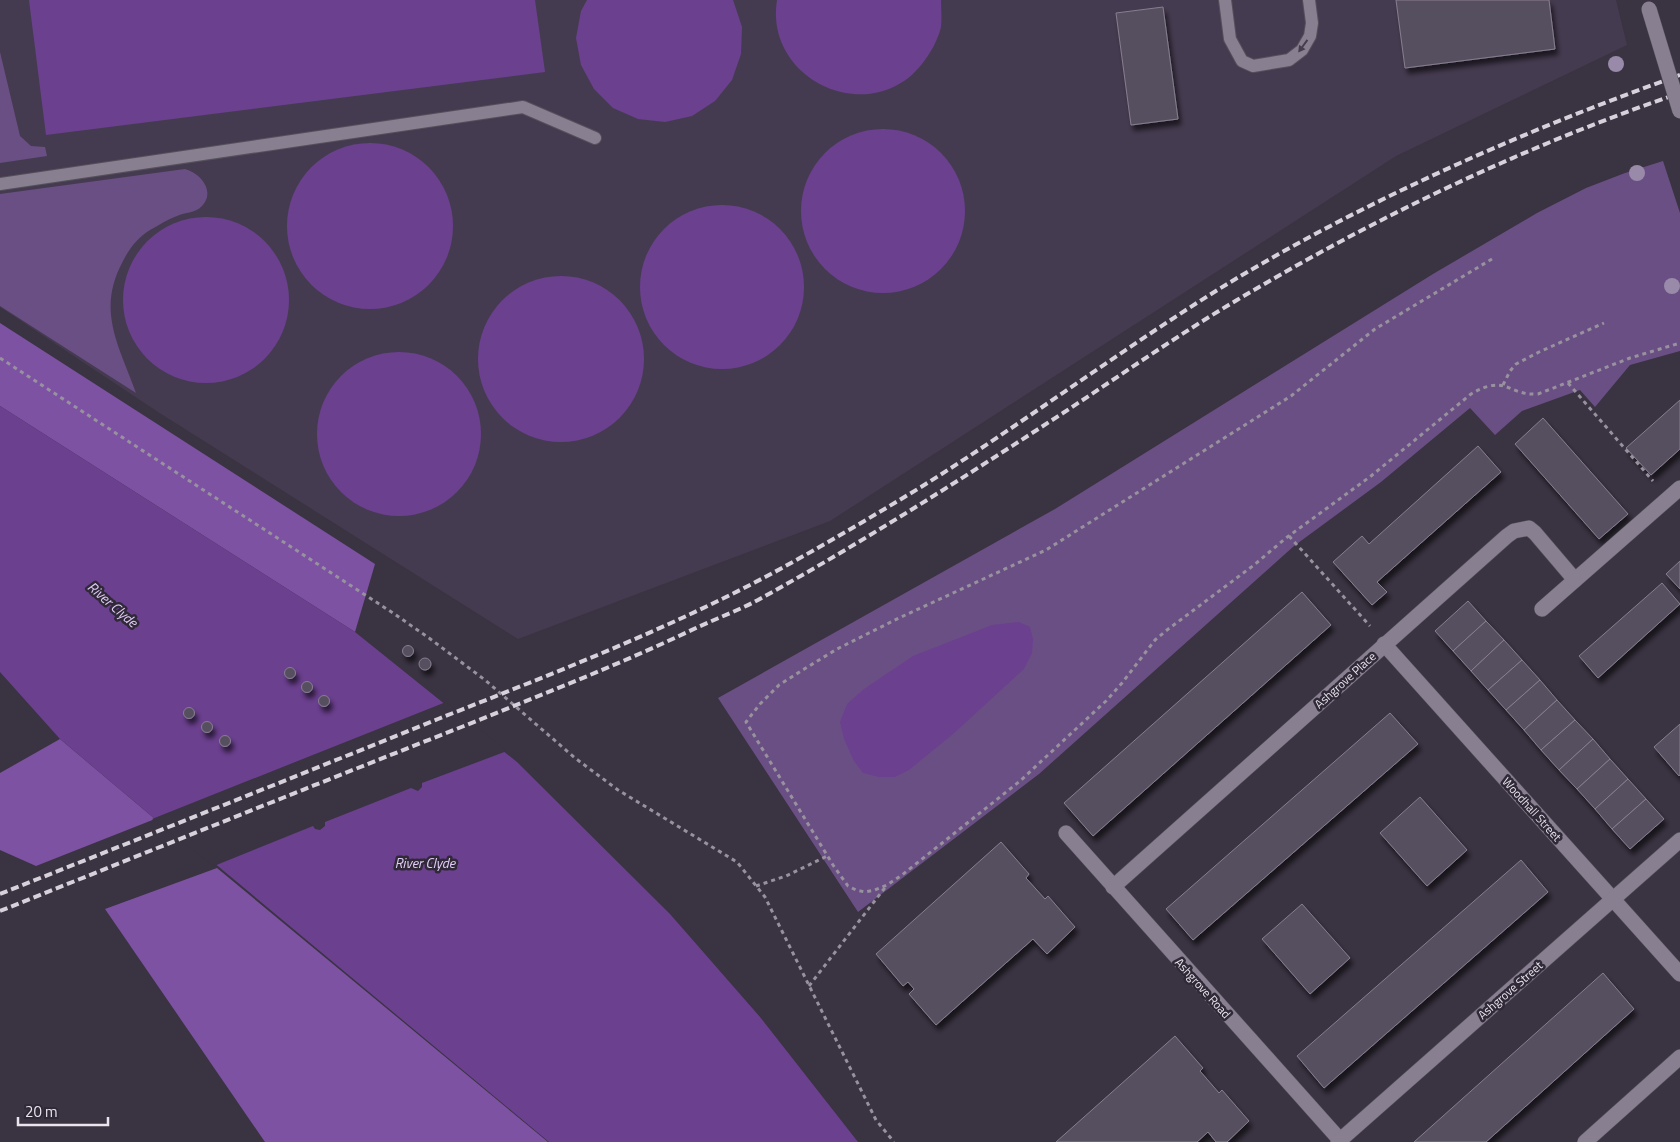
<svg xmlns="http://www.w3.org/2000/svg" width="1680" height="1142" viewBox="0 0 1680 1142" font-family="'Titillium Web',sans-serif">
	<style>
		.built { fill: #453b50 }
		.green { fill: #6a4f84 }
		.forest { fill: #7d52a3 }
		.water { fill: #6b408f }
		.pier { fill: #3a3342 }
		.building { fill: #574f5f; stroke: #877e90; filter: url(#shadow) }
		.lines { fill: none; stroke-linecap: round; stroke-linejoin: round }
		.service-casing { stroke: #55505b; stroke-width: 14 }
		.minor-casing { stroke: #55505b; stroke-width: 16 }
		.path { stroke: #97929d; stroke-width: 3; stroke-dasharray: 4 4; stroke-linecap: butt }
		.service { stroke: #887f91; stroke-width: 12 }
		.minor { stroke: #887f91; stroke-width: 15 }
		.rail { stroke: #d6d1db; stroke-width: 4; stroke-dasharray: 8 4; stroke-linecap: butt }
		.minor-bridge-casing { stroke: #55505b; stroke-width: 16; stroke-linecap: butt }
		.minor-bridge { stroke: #887f91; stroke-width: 15 }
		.tree { fill: #998aa9 }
		.oneway { fill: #463e4e }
		.labels { text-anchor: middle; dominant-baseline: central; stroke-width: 5; stroke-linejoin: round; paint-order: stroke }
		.street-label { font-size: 12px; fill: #e9e5ee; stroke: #302937 }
		.water-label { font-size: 14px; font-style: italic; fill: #e2cdf9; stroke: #302937 }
	</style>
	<defs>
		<filter id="shadow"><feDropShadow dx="3" dy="5.5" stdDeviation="2.5" flood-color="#0009"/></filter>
	</defs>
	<rect width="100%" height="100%" fill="#3a3342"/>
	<!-- built -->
	<path class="built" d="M0,0H1616L1627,45L1396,156L830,521L518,639L158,412L0,307Z"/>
	<!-- green -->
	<g class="green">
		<path d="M0,52L20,136L31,146L45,147L47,156L0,163Z"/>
		<path d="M1663,161L1680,213V351L1630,365L1595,407L1580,390L1522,411L1495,435L1470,408L1381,482L1294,546L1039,774L858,912L718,698L1055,509L1433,274L1537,213L1586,188L1625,173Z"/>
		<path d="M185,169C200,173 216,191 202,206C196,213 185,212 177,216C168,219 159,225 150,230C138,237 129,249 123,261C96,311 119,345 136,393L0,306V194Z"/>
	</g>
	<!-- forest -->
	<g class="forest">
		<path d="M0,323L375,564L355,632L0,406Z"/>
		<path d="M60,739L155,819L36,866L0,850V773Z"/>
		<path d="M217,868L548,1142H265L105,909Z"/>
	</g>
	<!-- water -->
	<g class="water">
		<path d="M29,0H535L545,72L46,135Z"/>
		<path d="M587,0H733L742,27L741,54L732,80L715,101L692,116L665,122L638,119L613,108L594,89L581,65L576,38L581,11Z"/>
		<path d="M777,0H941C941,9 942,18 941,27C938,40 930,54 922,64C871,129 764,81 777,0Z"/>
		<circle cx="883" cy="211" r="82"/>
		<circle cx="370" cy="226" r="83"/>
		<circle cx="722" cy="287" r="82"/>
		<circle cx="206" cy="300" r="83"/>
		<circle cx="561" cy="359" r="83"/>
		<circle cx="399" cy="434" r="82"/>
		<path d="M0,406L355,632L517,762L670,914L760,1017L858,1142H549L207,857L155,819L60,739L0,672Z"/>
		<path d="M1019,622L1030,627L1033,639L1032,653L1024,669L953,734L909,770L895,777H879L863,773L854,761L844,739L840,722L847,704L864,689L913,656L992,625Z"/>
	</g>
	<!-- pier -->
	<path class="pier" d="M446,702L507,751L422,783V787L418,791L411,788L325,822V826L320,830L315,829L313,826L214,866L152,819Z"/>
	<!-- building -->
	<g class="building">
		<path d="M1396,0H1549L1555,49L1405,68Z"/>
		<path d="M1163,7L1178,119L1131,125L1116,13Z"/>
		<path d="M1680,400V449L1651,475L1626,448Z"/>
		<path d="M1543,418L1628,514L1599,539L1515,444Z"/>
		<path d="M1478,446L1501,472L1377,582L1387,592L1372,605L1333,562L1362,536L1369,544Z"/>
		<path d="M1680,561V589L1666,574Z"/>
		<path d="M1662,583L1680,604L1598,678L1579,656Z"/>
		<path d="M1302,592L1331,625L1093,836L1064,803Z"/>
		<path d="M1468,601L1486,621L1453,651L1435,631Z"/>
		<path d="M1486,621L1504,640L1471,671L1453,651Z"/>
		<path d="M1504,640L1522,660L1488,690L1471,671Z"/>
		<circle cx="408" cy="651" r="5.5"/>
		<circle cx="425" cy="664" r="6"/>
		<path d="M1522,660L1540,680L1506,710L1488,690Z"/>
		<circle cx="290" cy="673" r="5.5"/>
		<path d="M1540,680L1557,700L1524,730L1506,710Z"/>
		<circle cx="307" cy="687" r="5.5"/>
		<circle cx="324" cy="701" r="5.5"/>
		<path d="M1557,700L1575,720L1541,750L1524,730Z"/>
		<circle cx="189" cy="713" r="5.5"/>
		<path d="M1390,713L1418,744L1193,940L1166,909Z"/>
		<path d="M1575,720L1593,739L1559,770L1541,750Z"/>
		<circle cx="207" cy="727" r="5.5"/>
		<path d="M1680,724V775L1679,776L1654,747Z"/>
		<circle cx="225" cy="741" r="5.5"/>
		<path d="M1593,739L1610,759L1577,789L1559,770Z"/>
		<path d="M1610,759L1628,779L1595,809L1577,789Z"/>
		<path d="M1628,779L1646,799L1612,829L1595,809Z"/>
		<path d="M1420,797L1467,850L1427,886L1380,833Z"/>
		<path d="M1646,799L1664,819L1630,849L1612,829Z"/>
		<path d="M1001,842L1029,874L1026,878L1045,899L1048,896L1075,927L1047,954L1033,939L936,1025L909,994L914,989L908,982L903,986L876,954Z"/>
		<path d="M1521,860L1548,892L1324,1088L1297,1056Z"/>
		<path d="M1302,904L1350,958L1310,994L1262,939Z"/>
		<path d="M1603,973L1634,1009L1486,1142H1414Z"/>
		<path d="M1175,1036L1203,1068L1200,1071L1219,1093L1222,1090L1249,1121L1227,1142H1216L1208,1132L1197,1142H1056Z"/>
	</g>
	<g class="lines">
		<defs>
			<g id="service">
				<path d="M1225,0L1230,39L1242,61L1253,66L1289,60L1302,50L1310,36L1312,23L1309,0"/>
				<path d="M0,184L523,107L595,138"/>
			</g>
			<g id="minor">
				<path d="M1542,609L1680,488"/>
				<path d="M1384,644L1680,974"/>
				<path d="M1066,833L1340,1140"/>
				<path d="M1113,887L1507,536L1514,531L1529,528L1535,533L1575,580"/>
				<path d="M1338,1142L1680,840"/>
				<path d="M1585,1142L1680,1057"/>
			</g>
		</defs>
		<!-- service casing -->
		<use href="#service" class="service-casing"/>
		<!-- minor casing -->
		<use href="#minor" class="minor-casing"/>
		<!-- path -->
		<g class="path">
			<path d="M1492,259L1375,329L1291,396L1046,550L899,618L837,649L801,671L779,685L760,704L746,722L833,865L848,886L856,890L865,892L875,890L887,885L902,875L1020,781L1106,701L1122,683L1155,640L1167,630L1254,565L1286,538L1371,476L1471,394C1507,373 1507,396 1538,394L1630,358L1680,343"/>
			<path d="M0,358L393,613L429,638L485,680L575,758L618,790L737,862L765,897L876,1120L894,1142"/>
			<path d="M1568,383L1653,481"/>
			<path d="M1503,385L1510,371L1516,364L1539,352L1604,323"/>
			<path d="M1289,536L1370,626"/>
			<path d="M756,886L786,876L827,856"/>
			<path d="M809,986L887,885"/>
		</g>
		<!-- service -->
		<use href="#service" class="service"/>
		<!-- minor -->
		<use href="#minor" class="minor"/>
		<!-- rail -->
		<g class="rail">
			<path d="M0,894C146,836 292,778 438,719C554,673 672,628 782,568C829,542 875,515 921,487C1022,424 1118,352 1219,289C1361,202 1523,131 1680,75"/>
			<path d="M0,911C155,849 309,787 464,726C543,694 621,664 698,627C718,618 739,610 758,600C863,542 963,478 1063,413C1121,375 1178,335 1237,300C1378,216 1525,146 1680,93"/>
		</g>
		<defs>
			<path id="minor-bridge" d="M1649,9L1680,111"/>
		</defs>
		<!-- minor-bridge casing -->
		<use href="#minor-bridge" class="minor-bridge-casing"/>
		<!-- minor-bridge -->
		<use href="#minor-bridge" class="minor-bridge"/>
	</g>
	<!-- trees -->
	<g class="tree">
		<circle cx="1616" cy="64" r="8"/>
		<circle cx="1637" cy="173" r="8"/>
		<circle cx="1672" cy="286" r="8"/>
	</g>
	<!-- one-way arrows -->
	<defs><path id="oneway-solid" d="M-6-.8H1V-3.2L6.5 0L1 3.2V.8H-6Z" transform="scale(1.25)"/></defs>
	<use class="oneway" href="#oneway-solid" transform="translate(1303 46) rotate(126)"/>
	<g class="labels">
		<!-- street labels -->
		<g class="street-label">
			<text transform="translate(1345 680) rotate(-42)">Ashgrove Place</text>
			<text transform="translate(1532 809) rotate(48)">Woodhall Street</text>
			<text transform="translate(1203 988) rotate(48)">Ashgrove Road</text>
			<text transform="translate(1510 990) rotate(-41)">Ashgrove Street</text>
		</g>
		<!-- water labels -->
		<g class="water-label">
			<text transform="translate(113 604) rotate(41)">River Clyde</text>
			<text x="425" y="862">River Clyde</text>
		</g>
	</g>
	<!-- scale -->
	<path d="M18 1117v8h90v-8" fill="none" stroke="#e9e5ee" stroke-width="2.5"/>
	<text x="25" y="1117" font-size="15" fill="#e9e5ee" stroke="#302937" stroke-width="4" paint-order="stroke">20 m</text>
</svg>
